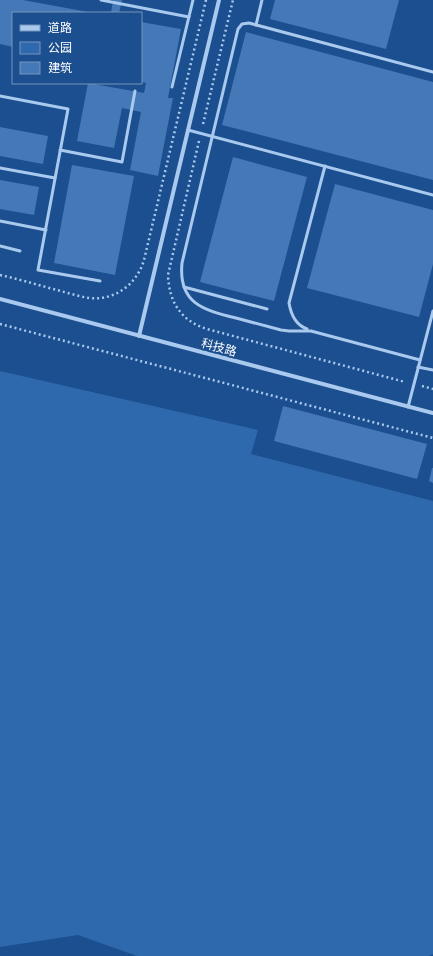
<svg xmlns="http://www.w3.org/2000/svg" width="433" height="956" viewBox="0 0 433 956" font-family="Lato,'Noto Sans SC',sans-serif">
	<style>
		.green { fill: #2e69ad }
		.building { fill: #4478b7 }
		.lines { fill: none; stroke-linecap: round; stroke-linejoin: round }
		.path { stroke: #a9c9ee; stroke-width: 2.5; stroke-dasharray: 2 3; stroke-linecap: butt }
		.service { stroke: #a9c9ee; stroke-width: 3 }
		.minor { stroke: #a9c9ee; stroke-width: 4 }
		.labels { text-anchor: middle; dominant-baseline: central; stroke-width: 4; stroke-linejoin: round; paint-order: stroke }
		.street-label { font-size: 12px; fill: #fff; stroke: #1b4f8f }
	</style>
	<rect width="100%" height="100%" fill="#1b4f8f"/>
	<!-- green -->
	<path class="green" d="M0,371L258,430L251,454L433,501V954L429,956H137L78,935L0,947Z"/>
	<!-- building -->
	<g class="building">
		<path d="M0,0H23L88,12V13H13V47L0,44Z"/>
		<path d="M113,0H122L119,13H111Z"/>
		<path d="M275,0H399L386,49L270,19Z"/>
		<path d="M141,22L181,29L168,98H173L158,176L130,170L141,112L122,108L114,148L77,141L88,83L144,93L146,83L141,82Z"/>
		<path d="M246,32L433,82V180L222,125Z"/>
		<path d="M0,127L48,136L43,164L0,156Z"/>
		<path d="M233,157L307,177L274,301L200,282Z"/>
		<path d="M72,165L134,176L115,275L54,263Z"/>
		<path d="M0,180L39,187L34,215L0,209Z"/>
		<path d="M335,184L433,210V264L419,317L307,288Z"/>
		<path d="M283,406L427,444L417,479L274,441Z"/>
		<path d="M432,468H433V483L429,481Z"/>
	</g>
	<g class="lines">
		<!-- path -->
		<g class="path">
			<path d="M203,124L233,0"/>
			<path d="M199,141L168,275C169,302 181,321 207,329L405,382"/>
			<path d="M0,275C18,279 35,284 53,289C65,292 77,296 89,298C115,301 137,284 144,260L206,0"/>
			<path d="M0,324L433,438"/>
			<path d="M422,386L433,389"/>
		</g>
		<!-- service -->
		<g class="service">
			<path d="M101,0L189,17"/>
			<path d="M256,25L262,0"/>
			<path d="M172,87L193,0"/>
			<path d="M0,96L68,109L38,270L100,281"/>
			<path d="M188,130L433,195"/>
			<path d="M60,150L122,162L135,91"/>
			<path d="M0,168L55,178"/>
			<path d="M0,221L46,230"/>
			<path d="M0,246L20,251"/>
			<path d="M184,287L267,309"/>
			<path d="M307,329C296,325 291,315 289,303L325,166"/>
			<path d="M420,360L311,331H289L281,330C266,326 251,322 236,318C204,310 178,304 182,263L238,29L242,24L249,23L433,72"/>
			<path d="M418,367L433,370"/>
			<path d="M408,407L433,311"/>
		</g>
		<!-- minor -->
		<g class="minor">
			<path d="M0,299L433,413"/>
			<path d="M139,336L219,0"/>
		</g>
	</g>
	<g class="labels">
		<!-- street labels -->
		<g class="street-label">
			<text transform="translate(219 347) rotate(15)">科技路</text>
		</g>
	</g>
	<!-- legend -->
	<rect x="12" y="12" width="130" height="72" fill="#1b4f8f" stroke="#7695bc"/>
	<rect x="20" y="25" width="20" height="6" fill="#a9c9ee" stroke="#7695bc"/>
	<text x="48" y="32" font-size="12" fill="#ffffff">道路</text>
	<rect x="20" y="42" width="20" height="12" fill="#2e69ad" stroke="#7695bc"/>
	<text x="48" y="52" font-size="12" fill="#ffffff">公园</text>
	<rect x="20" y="62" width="20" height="12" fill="#4478b7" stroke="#7695bc"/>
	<text x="48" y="72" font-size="12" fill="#ffffff">建筑</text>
</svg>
